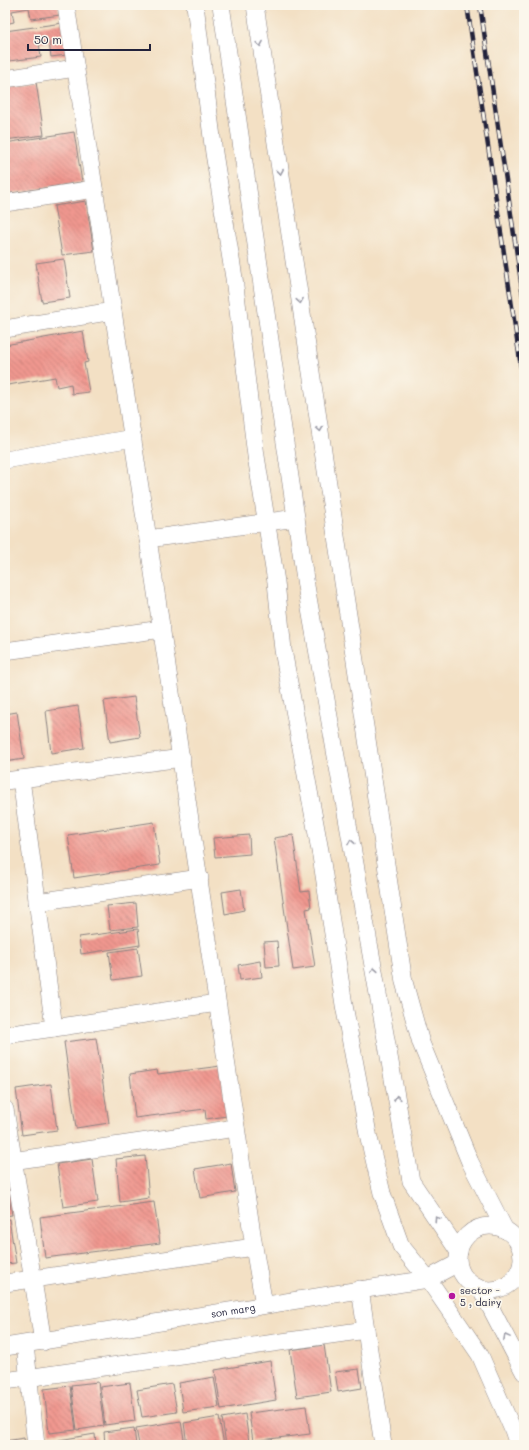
<svg xmlns="http://www.w3.org/2000/svg" width="529" height="1450" viewBox="0 0 529 1450" font-family="Mali,sans-serif">
	<style>
		.building { fill: url(#building-back-hatch) }
		.lines { fill: none; stroke-linecap: round; stroke-linejoin: round }
		.minor-casing { stroke: #8a8180; stroke-width: 18 }
		.minor { stroke: #fff; stroke-width: 17 }
		.rail-casing { stroke: #22223b; stroke-width: 4.5 }
		.rail { stroke: #fbf7ec; stroke-width: 3; stroke-dasharray: 9; stroke-linecap: butt }
		.oneway { stroke: #9c9ca7 }
		.poi-dot { fill: #b5179e; stroke: #fbf7ec; stroke-width: 1.5 }
		.labels { text-anchor: middle; dominant-baseline: central; stroke-width: 3.5; stroke-linejoin: round; paint-order: stroke }
		.poi-label { font-size: 10px; fill: #22223b; stroke: #fbf7ec; text-anchor: start }
		.street-label { font-size: 10px; fill: #22223b; stroke: #fbf7ec }
	</style>
	<defs>
		<pattern id="building-back-hatch" width="6" height="6" patternUnits="userSpaceOnUse"><rect width="6" height="6" fill="#f0978f"/><path d="M-1 5l2 2M0 0l6 6M5-1l2 2" fill="none" stroke="#c27b76"/></pattern>
	</defs>
	<rect width="100%" height="100%" fill="#fbf7ec"/>
	<filter id="ink" filterUnits="userSpaceOnUse"><feTurbulence type="fractalNoise" baseFrequency=".025" numOctaves="2"/><feDisplacementMap in="SourceGraphic" scale="8" xChannelSelector="R" yChannelSelector="G"/><feConvolveMatrix kernelMatrix="1 2 1 2 8 2 1 2 1" color-interpolation-filters="sRGB"/></filter>
	<filter id="wash" filterUnits="userSpaceOnUse"><feTurbulence type="fractalNoise" baseFrequency=".012" numOctaves="4" result="noise"/><feDisplacementMap in="SourceGraphic" scale="16" xChannelSelector="R" yChannelSelector="G"/><feGaussianBlur stdDeviation="0.9" result="paint"/><feColorMatrix in="noise" values="0 0 0 0 0 0 0 0 0 0 0 0 0 0 0 0 0 1.4 0 .05"/><feComposite in="paint" operator="in"/></filter>
	<g filter="url(#wash)">
		<rect width="100%" height="100%" fill="#f3e0c4"/>
		<g id="blocks">
			<!-- building -->
			<g class="building">
				<path d="M5,5H58L60,15L31,19L29,8L12,11L14,22L5,24Z"/>
				<path d="M63,23L67,55L51,57L49,42L39,43L41,57L9,61L5,31Z"/>
				<path d="M36,82L44,135L5,140V87Z"/>
				<path d="M74,132L82,182L5,194V143Z"/>
				<path d="M86,201L94,251L62,255L54,206Z"/>
				<path d="M64,259L70,298L42,302L36,263Z"/>
				<path d="M83,331L88,362L84,363L89,392L72,394L71,384L57,387L55,377L8,385L5,365V345Z"/>
				<path d="M134,697L140,737L110,742L104,701Z"/>
				<path d="M78,706L84,748L51,753L46,711Z"/>
				<path d="M17,712L24,759L5,762V714Z"/>
				<path d="M154,822L160,865L74,878L68,835Z"/>
				<path d="M249,835L250,854L215,857L213,838Z"/>
				<path d="M293,835L301,892L309,891L311,908L306,909L315,967L293,970L274,838Z"/>
				<path d="M241,889L244,910L225,914L222,892Z"/>
				<path d="M136,903L138,927L110,930L107,906Z"/>
				<path d="M138,929L140,945L81,954L79,937Z"/>
				<path d="M277,941L279,966L266,967L264,942Z"/>
				<path d="M138,948L142,976L113,980L109,952Z"/>
				<path d="M260,961L262,977L240,980L238,965Z"/>
				<path d="M96,1038L109,1123L76,1128L64,1042Z"/>
				<path d="M221,1066L227,1116L206,1119L205,1109L135,1118L130,1074L157,1070L158,1074Z"/>
				<path d="M51,1084L57,1130L22,1135L16,1089Z"/>
				<path d="M145,1156L149,1198L120,1202L116,1159Z"/>
				<path d="M92,1159L98,1202L63,1207L57,1164Z"/>
				<path d="M231,1163L235,1192L200,1198L195,1169Z"/>
				<path d="M5,1172L12,1215L5,1216Z"/>
				<path d="M154,1202L160,1243L45,1258L40,1217Z"/>
				<path d="M9,1219L16,1263L5,1264V1220Z"/>
				<path d="M324,1345L331,1392L297,1397L290,1350Z"/>
				<path d="M270,1361L276,1400L221,1409L215,1370Z"/>
				<path d="M359,1369L362,1388L338,1392L335,1372Z"/>
				<path d="M214,1377L219,1407L183,1412L179,1383Z"/>
				<path d="M98,1382L104,1426L77,1430L71,1385Z"/>
				<path d="M130,1383L135,1421L105,1425L100,1387Z"/>
				<path d="M172,1384L177,1412L142,1417L137,1390Z"/>
				<path d="M70,1386L76,1430L49,1433L44,1389Z"/>
				<path d="M306,1406L310,1434L253,1441L249,1413Z"/>
				<path d="M245,1414L249,1442L226,1445L222,1418Z"/>
				<path d="M219,1417L224,1445H187L184,1423Z"/>
				<path d="M181,1421L185,1445H139L136,1428Z"/>
				<path d="M134,1428L136,1445H105L104,1432Z"/>
				<path d="M95,1434L96,1445H60L59,1440Z"/>
				<path d="M24,1438L25,1445H5V1441Z"/>
			</g>
		</g>
	</g>
	<g filter="url(#ink)">
		<use href="#blocks" fill-opacity="0" stroke="#8a8180" stroke-width="1"/>
		<g class="lines">
			<defs>
				<g id="minor">
					<path d="M66,5L148,539L296,518"/>
					<path d="M195,5L214,153L234,278L256,456L276,582L283,650L321,856L344,1005L368,1134L382,1193L401,1246L428,1279L480,1355L513,1430L518,1445"/>
					<path d="M221,5L306,586L411,1181L459,1252"/>
					<path d="M255,5L404,982L421,1043L470,1162L505,1230"/>
					<path d="M5,79L75,68"/>
					<path d="M5,203L94,189"/>
					<path d="M5,329L113,311"/>
					<path d="M5,460L133,438"/>
					<path d="M5,651L162,629"/>
					<path d="M5,781L182,758"/>
					<path d="M37,902L200,878"/>
					<path d="M54,1028L217,1003"/>
					<path d="M5,1035L54,1028L21,779"/>
					<path d="M5,1109L43,1342"/>
					<path d="M5,1162L236,1128"/>
					<circle cx="490" cy="1258" r="32"/>
					<path d="M254,1247L264,1305"/>
					<path d="M5,1283L254,1247L148,539"/>
					<path d="M360,1289L383,1445"/>
					<path d="M481,1289L524,1372"/>
					<path d="M25,1345L36,1445"/>
					<path id="s1" d="M5,1347L428,1279L458,1263"/>
					<path d="M5,1381L366,1330"/>
				</g>
			</defs>
			<!-- minor casing -->
			<use href="#minor" class="minor-casing"/>
			<!-- minor -->
			<use href="#minor" class="minor"/>
			<defs>
				<g id="rail">
					<path d="M467,5L524,387"/>
					<path d="M480,5L524,302"/>
				</g>
			</defs>
			<!-- rail casing -->
			<use href="#rail" class="rail-casing"/>
			<!-- rail -->
			<use href="#rail" class="rail"/>
		</g>
		<!-- one-way arrows -->
		<defs><path id="oneway-chevron" d="M-2-3.5L2.5 0L-2 3.5" fill="none" stroke-width="1.6" stroke-linecap="round" stroke-linejoin="round"/></defs>
		<g class="oneway">
			<use href="#oneway-chevron" transform="translate(260 44) rotate(81)"/>
			<use href="#oneway-chevron" transform="translate(280 172) rotate(81)"/>
			<use href="#oneway-chevron" transform="translate(300 301) rotate(81)"/>
			<use href="#oneway-chevron" transform="translate(320 429) rotate(81)"/>
			<use href="#oneway-chevron" transform="translate(351 842) rotate(-100)"/>
			<use href="#oneway-chevron" transform="translate(374 970) rotate(-100)"/>
			<use href="#oneway-chevron" transform="translate(397 1098) rotate(-100)"/>
			<use href="#oneway-chevron" transform="translate(437 1219) rotate(-124)"/>
			<use href="#oneway-chevron" transform="translate(506 1337) rotate(-118)"/>
		</g>
	</g>
	<!-- markers -->
	<circle class="poi-dot" cx="452" cy="1296" r="4"/>
	<g class="labels">
		<!-- poi labels -->
		<g class="poi-label">
			<text x="460" y="1290">sector -<tspan x="460" dy="12">5 , dairy</tspan></text>
		</g>
		<!-- street labels -->
		<g class="street-label">
			<text stroke="none"><textPath href="#s1" startOffset="231">son marg</textPath></text>
		</g>
	</g>
	<!-- margin -->
	<rect width="529" height="1450" fill="none" stroke="#fbf7ec" stroke-width="20"/>
	<!-- scale -->
	<path d="M28 44v6h122v-6" fill="none" stroke="#22223b" stroke-width="2"/>
	<text x="34" y="44" font-size="12" fill="#22223b" stroke="#fbf7ec" stroke-width="3" paint-order="stroke">50 m</text>
</svg>
